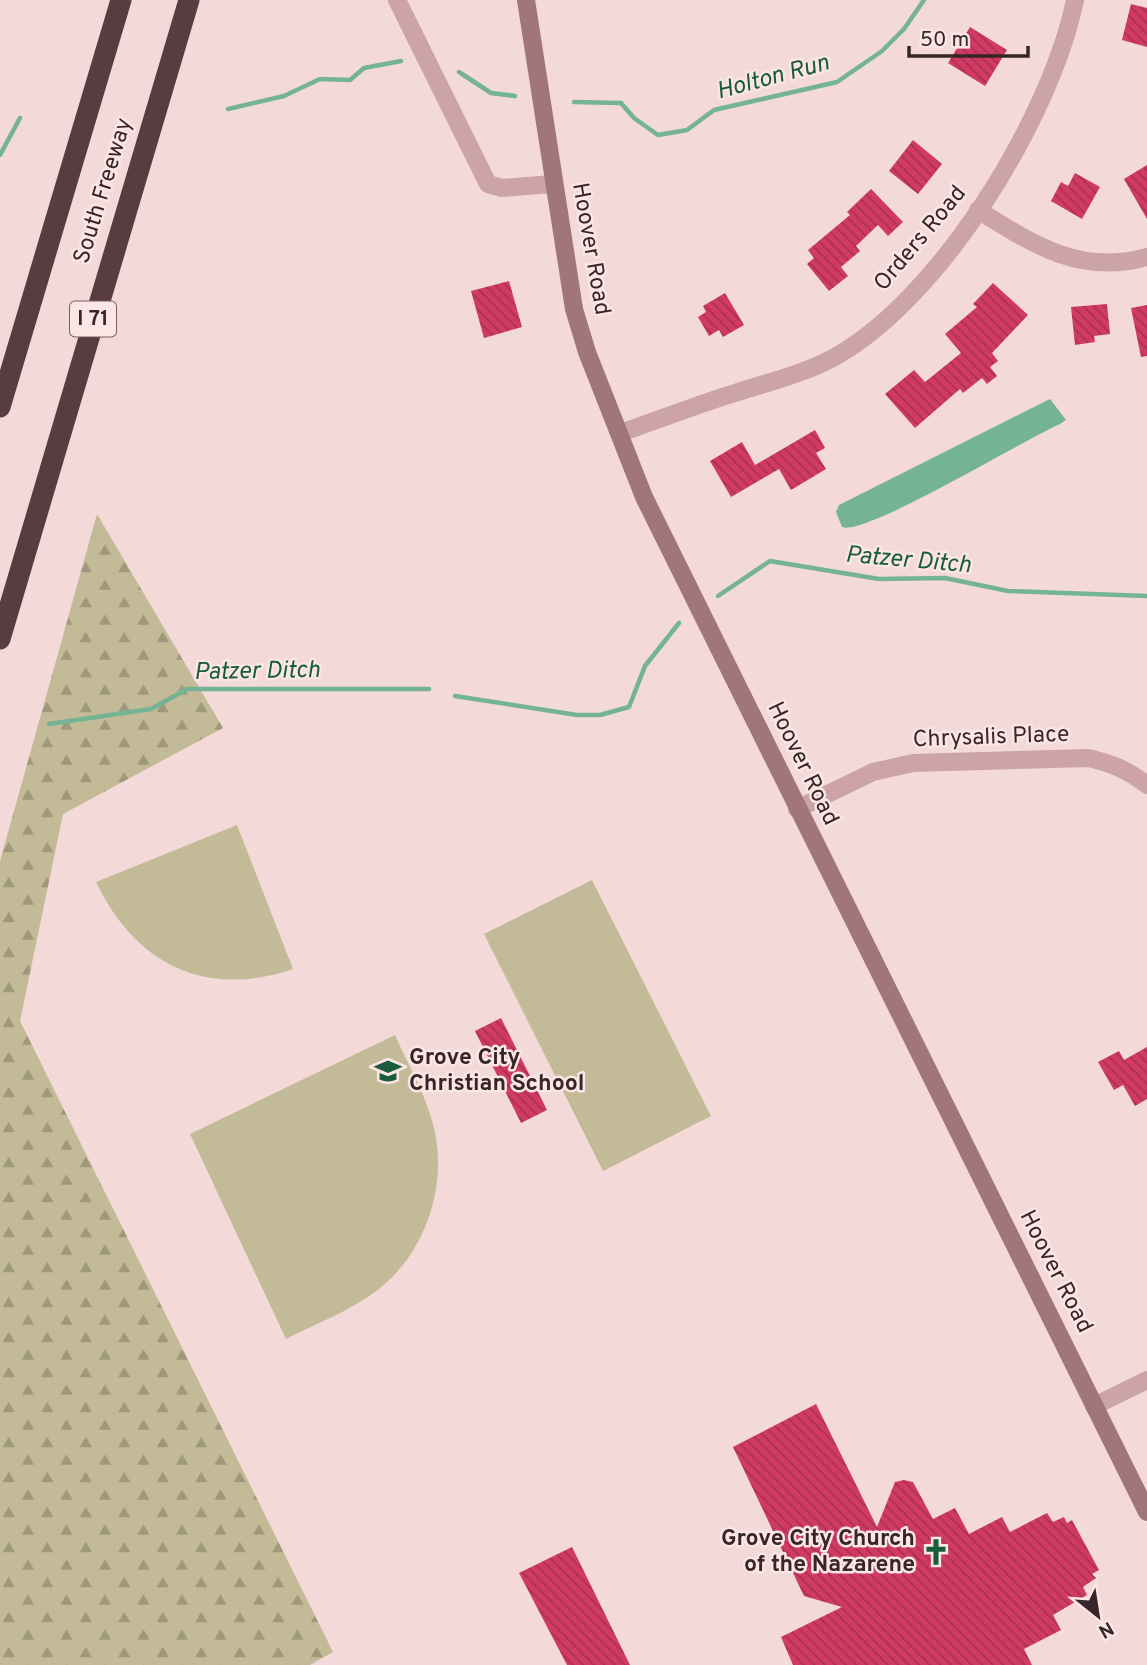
<svg xmlns="http://www.w3.org/2000/svg" width="1147" height="1665" viewBox="0 0 1147 1665" font-family="Overpass,sans-serif">
	<style>
		.forest { fill: url(#forest-firs) }
		.park { fill: #c3bb97 }
		.water { fill: #75b395 }
		.lines { fill: none; stroke-linecap: round; stroke-linejoin: round }
		.stream { stroke: #75b395; stroke-width: 4.5 }
		.building { fill: url(#building-back-hatch) }
		.minor { stroke: #cca3a6; stroke-width: 18 }
		.tertiary { stroke: #cca3a6; stroke-width: 18 }
		.secondary { stroke: #a0757b; stroke-width: 18 }
		.motorway { stroke: #583c42; stroke-width: 21 }
		.labels { text-anchor: middle; dominant-baseline: central; stroke-width: 5; stroke-linejoin: round; paint-order: stroke }
		.shield { fill: #fbe5e5; stroke: #725f61; stroke-width: 2 }
		.shield-label { font-size: 21px; font-weight: bold; fill: #372629 }
		.street-label { font-size: 23px; fill: #372629; stroke: #fbe5e5 }
		.poi-label { font-size: 23px; font-weight: bold; fill: #372629; stroke: #fbe5e5; text-anchor: start }
		.water-label { font-size: 24px; font-style: italic; fill: #185b3d; stroke: #fbe5e5 }
	</style>
	<defs>
		<pattern id="forest-firs" width="22" height="20" patternUnits="userSpaceOnUse" patternTransform="scale(1.75)"><rect width="22" height="20" fill="#c3bb97"/><path d="M5 1l3.5 6h-7zM16 11l3.5 6h-7z" fill="#9f987b"/></pattern>
		<pattern id="building-back-hatch" width="6" height="6" patternUnits="userSpaceOnUse" patternTransform="scale(1.75)"><rect width="6" height="6" fill="#d03a63"/><path d="M-1 5l2 2M0 0l6 6M5-1l2 2" fill="none" stroke="#aa3152"/></pattern>
	</defs>
	<rect width="100%" height="100%" fill="#f3d9d8"/>
	<!-- forest -->
	<path class="forest" d="M97,514L223,728L63,814L20,1021L333,1652L310,1665H0V861Z"/>
	<!-- park -->
	<g class="park">
		<path d="M237,825L293,969C205,999 135,964 96,882Z"/>
		<path d="M592,880L711,1116L603,1171L484,934Z"/>
		<path d="M395,1035C410,1069 433,1107 437,1145C443,1193 424,1248 388,1281C361,1307 319,1322 286,1339L190,1134Z"/>
	</g>
	<!-- water -->
	<path class="water" d="M1050,399L1066,420L1060,424C1027,438 864,537 842,527L836,512L839,505Z"/>
	<g class="lines">
		<!-- stream -->
		<g class="stream">
			<path d="M459,72L491,93L515,96"/>
			<path d="M574,102L621,103L634,118L658,135L687,130L714,110L837,82L882,51L904,29L924,0"/>
			<path d="M228,109L284,96L320,79L350,80L364,68L401,61"/>
			<path d="M0,155L20,118"/>
			<path d="M718,596L770,561L879,579L945,578L1008,591L1147,596"/>
			<path d="M455,696L577,715H600L629,707L645,666L679,623"/>
			<path d="M49,724L151,709L187,689H429"/>
		</g>
	</g>
	<!-- building -->
	<g class="building">
		<path d="M1131,4L1147,8V47L1122,40Z"/>
		<path d="M970,27L1007,50L985,86L948,63Z"/>
		<path d="M913,140L942,164L918,194L889,171Z"/>
		<path d="M1147,165V219L1124,179Z"/>
		<path d="M1075,173L1100,187L1082,219L1051,201L1061,182L1068,186Z"/>
		<path d="M871,189L903,222L888,236L878,225L856,246L860,251L841,267L848,276L829,291L807,264L814,258L808,250L850,215L847,212Z"/>
		<path d="M509,281L522,327L484,338L471,291Z"/>
		<path d="M993,283L1028,315L992,353L998,361L990,367L997,376L987,384L982,378L963,393L960,389L915,428L885,394L914,370L925,382L961,353L945,334L977,307L973,304Z"/>
		<path d="M725,293L744,325L723,337L719,330L709,336L698,317L706,312L703,306Z"/>
		<path d="M1107,304L1110,334L1094,336L1095,342L1075,345L1071,307Z"/>
		<path d="M1147,305V356L1141,357L1131,308Z"/>
		<path d="M815,430L825,448L816,453L826,469L791,490L779,469L731,497L710,461L742,442L755,465Z"/>
		<path d="M501,1018L547,1110L521,1123L475,1031Z"/>
		<path d="M1147,1047V1099L1135,1106L1123,1085L1114,1090L1098,1062L1119,1051L1124,1060Z"/>
		<path d="M816,1404L877,1527L895,1482L904,1480L913,1482L933,1519L955,1508L969,1534L1002,1517L1010,1532L1047,1513L1053,1522L1064,1517L1067,1523L1072,1520L1099,1570L1092,1574L1096,1578L1083,1587L1087,1595L1053,1615L1061,1630L1024,1649L1032,1665H793L781,1637L842,1607L804,1596L733,1447Z"/>
		<path d="M572,1547L630,1665H567L519,1573Z"/>
	</g>
	<g class="lines">
		<!-- minor -->
		<g class="minor">
			<path d="M397,0L488,184L502,188L553,184"/>
			<path d="M978,210C1032,244 1081,276 1147,257"/>
			<path d="M797,809L873,772L913,763L1088,758C1111,763 1128,770 1147,785"/>
			<path d="M1094,1406L1147,1380"/>
		</g>
		<!-- tertiary -->
		<path class="tertiary" d="M620,433C658,420 696,405 735,393C765,383 797,376 825,362C936,308 1051,118 1075,0"/>
		<!-- secondary -->
		<path class="secondary" d="M526,0L574,309L587,352L644,497L1147,1512"/>
		<!-- motorway -->
		<g class="motorway">
			<path d="M0,407L121,0"/>
			<path d="M0,639L189,0"/>
		</g>
	</g>
	<!-- icons -->
	<defs>
		<symbol id="school-bare" viewBox="-9 -9 18 18"><path d="M0-5L7-2L0 1L-7-2ZM-4 1L0 2.5L4 1V4Q0 6-4 4Z" fill="#185b3d" stroke="#fbe5e5" stroke-width="2.5" paint-order="stroke"/></symbol>
		<symbol id="church-bare" viewBox="-9 -9 18 18"><path d="M-1.2-6h2.4v3.5h3.3v2.4h-3.3V6h-2.4V-.1h-3.3v-2.4h3.3Z" fill="#185b3d" stroke="#fbe5e5" stroke-width="2.5" paint-order="stroke"/></symbol>
	</defs>
	<g fill-rule="evenodd">
		<use href="#school-bare" x="369" y="1052" width="38" height="38"/>
		<use href="#church-bare" x="917" y="1533" width="38" height="38"/>
	</g>
	<g class="labels">
		<!-- shield labels -->
		<rect class="shield" x="70" y="301.5" width="46" height="35" rx="5"/>
		<g class="shield-label">
			<text x="93" y="319">I 71</text>
		</g>
		<!-- street labels -->
		<g class="street-label">
			<text transform="translate(104 191) rotate(-73)">South Freeway</text>
			<text transform="translate(921 239) rotate(-50)">Orders Road</text>
			<text transform="translate(590 249) rotate(80)">Hoover Road</text>
			<text transform="translate(991 738) rotate(-2)">Chrysalis Place</text>
			<text transform="translate(802 764) rotate(64)">Hoover Road</text>
			<text transform="translate(1055 1272) rotate(63)">Hoover Road</text>
		</g>
		<!-- poi labels -->
		<g class="poi-label">
			<text x="409" y="1058">Grove City<tspan x="409" dy="26">Christian School</tspan></text>
			<text x="915" y="1539" text-anchor="end">Grove City Church<tspan x="915" dy="26">of the Nazarene</tspan></text>
		</g>
		<!-- water labels -->
		<g class="water-label">
			<text transform="translate(773 78) rotate(-15)">Holton Run</text>
			<text transform="translate(908 561) rotate(5)">Patzer Ditch</text>
			<text transform="translate(257 672) rotate(-1)">Patzer Ditch</text>
		</g>
	</g>
	<!-- north arrow -->
	<g transform="translate(1098 1616) rotate(150)" stroke="#fbe5e5" stroke-width="5" paint-order="stroke">
	<path d="M0-5L12 26L0 18L-12 26Z" fill="#372629"/>
	<text y="-10" font-size="19" font-weight="bold" text-anchor="middle" fill="#372629">N</text>
	</g>
	<!-- scale -->
	<path d="M909 46v10h119v-10" fill="none" stroke="#372629" stroke-width="3.5"/>
	<text x="920" y="46" font-size="21" fill="#372629" stroke="#fbe5e5" stroke-width="5" paint-order="stroke">50 m</text>
</svg>
